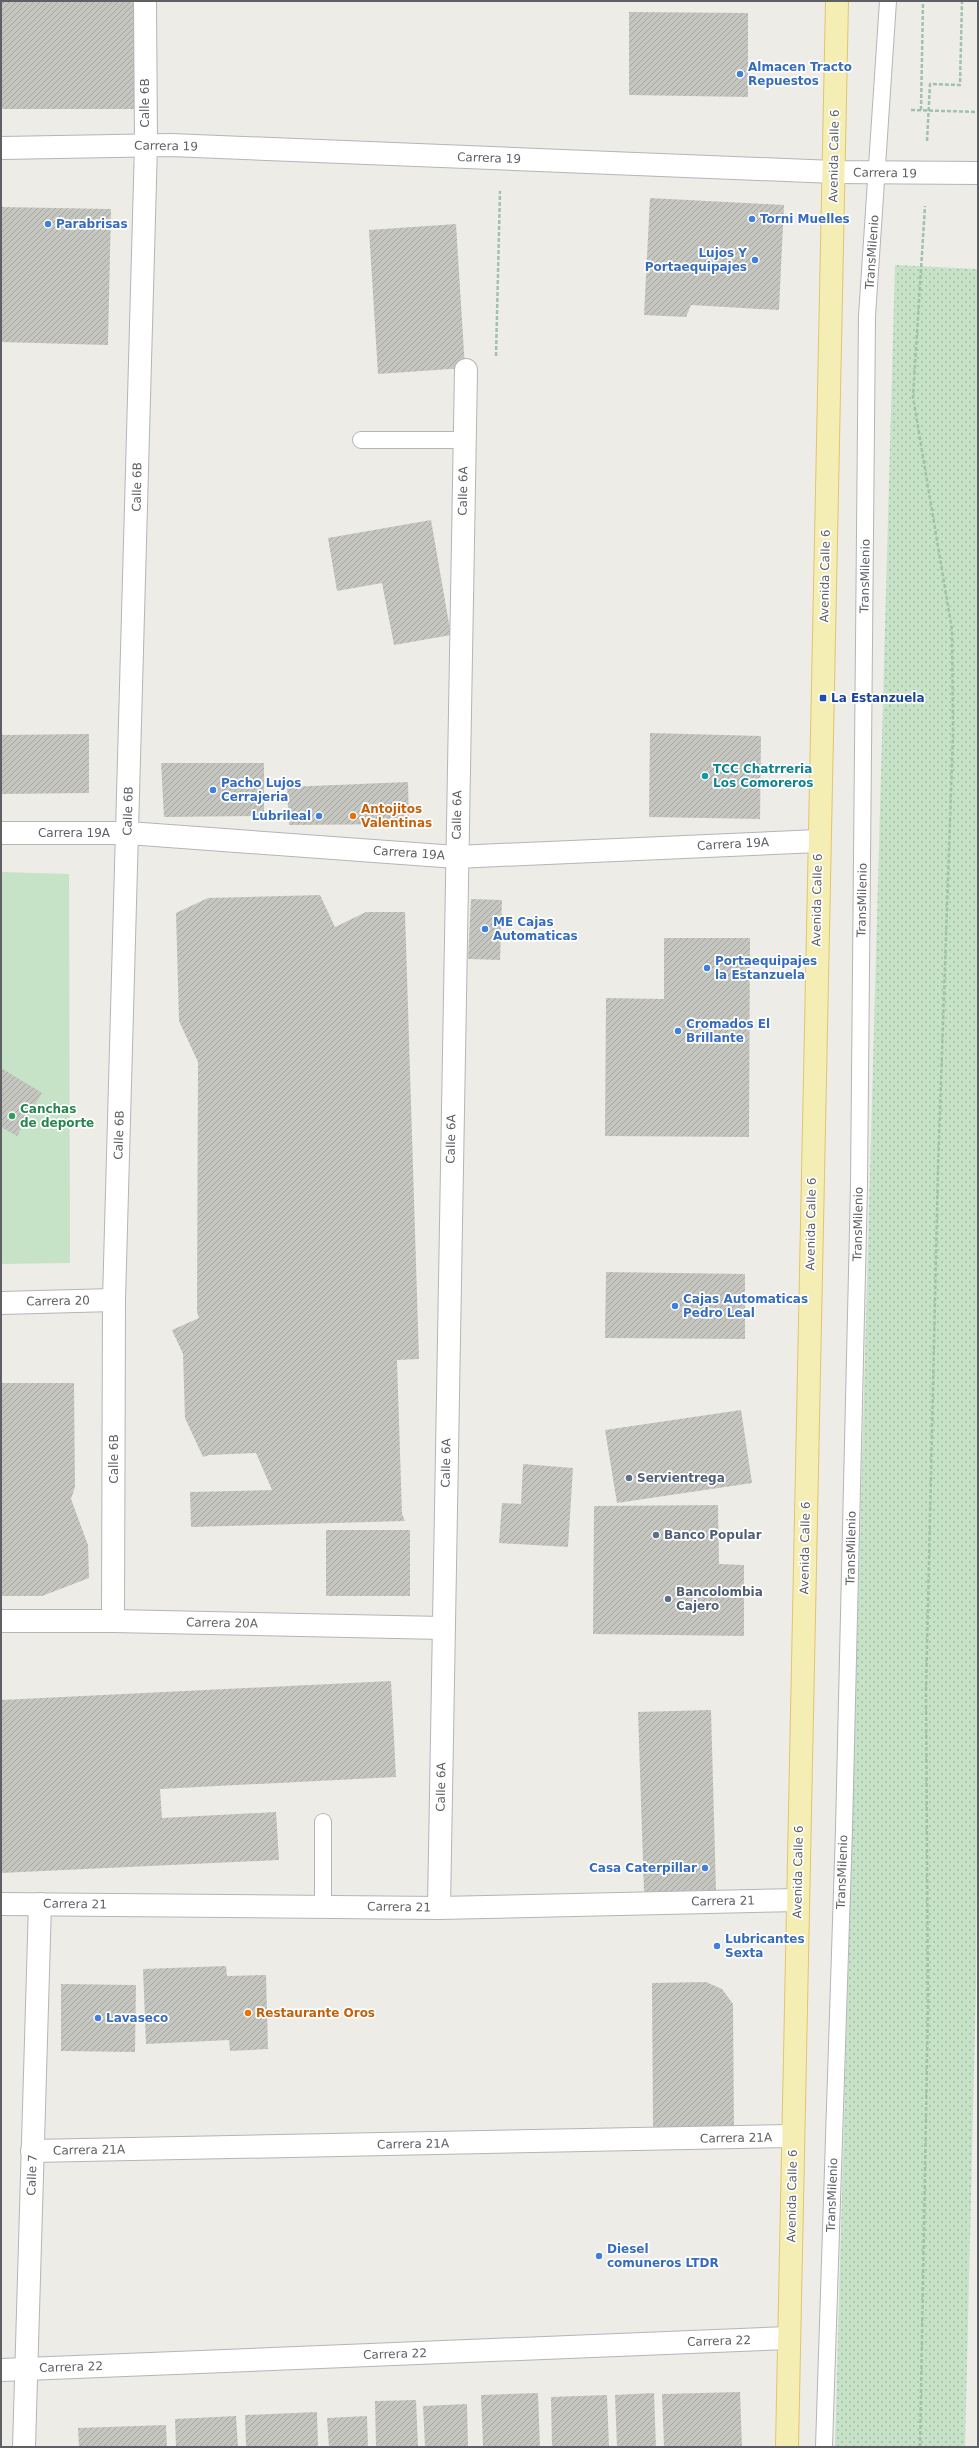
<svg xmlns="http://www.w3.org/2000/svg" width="979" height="2448" viewBox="0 0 979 2448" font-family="'DejaVu Sans',sans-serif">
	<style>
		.grass { fill: url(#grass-dots) }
		.park { fill: #c6e2c7 }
		.building { fill: url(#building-hatch) }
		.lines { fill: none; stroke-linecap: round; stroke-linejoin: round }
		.service-casing { stroke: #b3b5b9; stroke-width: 18 }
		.minor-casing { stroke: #b3b5b9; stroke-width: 24 }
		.tertiary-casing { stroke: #b3b5b9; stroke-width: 24 }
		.primary-casing { stroke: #e0c56d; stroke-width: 24 }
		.path { stroke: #a0c2ab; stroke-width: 2.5; stroke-dasharray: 4 2; stroke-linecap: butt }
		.service { stroke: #fff; stroke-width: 16 }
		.minor { stroke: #fff; stroke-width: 22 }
		.tertiary { stroke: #fff; stroke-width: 22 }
		.primary { stroke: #f5eeb4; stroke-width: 22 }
		.shop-dot { fill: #3f7fe0; stroke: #fff; stroke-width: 1.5 }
		.transit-dot { fill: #1a4fb4; stroke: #fff; stroke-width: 1.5 }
		.culture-dot { fill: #0f9aa8; stroke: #fff; stroke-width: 1.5 }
		.food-dot { fill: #e8710a; stroke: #fff; stroke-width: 1.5 }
		.leisure-dot { fill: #2e9e5b; stroke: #fff; stroke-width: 1.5 }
		.service-dot { fill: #5c6f8a; stroke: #fff; stroke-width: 1.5 }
		.labels { text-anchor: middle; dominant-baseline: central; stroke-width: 3.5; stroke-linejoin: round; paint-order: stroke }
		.shop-label { font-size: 12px; font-weight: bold; fill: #366cbe; stroke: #fff; text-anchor: start }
		.street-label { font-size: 12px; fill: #5e6064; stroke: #fff }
		.transit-label { font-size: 12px; font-weight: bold; fill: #164399; stroke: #fff; text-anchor: start }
		.culture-label { font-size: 12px; font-weight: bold; fill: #0d838f; stroke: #fff; text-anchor: start }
		.food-label { font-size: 12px; font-weight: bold; fill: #c56008; stroke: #fff; text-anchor: start }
		.leisure-label { font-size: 12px; font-weight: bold; fill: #27864d; stroke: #fff; text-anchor: start }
		.service-label { font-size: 12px; font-weight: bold; fill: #4e5e75; stroke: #fff; text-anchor: start }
	</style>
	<defs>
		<pattern id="grass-dots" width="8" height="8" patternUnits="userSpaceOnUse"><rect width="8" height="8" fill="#c6e2c7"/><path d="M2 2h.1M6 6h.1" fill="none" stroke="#a4bba5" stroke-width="1.8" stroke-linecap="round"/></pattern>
		<pattern id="building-hatch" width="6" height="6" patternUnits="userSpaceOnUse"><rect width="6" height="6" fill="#c6c6c0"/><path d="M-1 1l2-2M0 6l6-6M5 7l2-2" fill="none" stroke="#a4a4a0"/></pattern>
	</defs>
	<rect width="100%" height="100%" fill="#eeece6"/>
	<!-- grass -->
	<path class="grass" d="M895,265L978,269V1739L976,1985L965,2447H835Z"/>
	<!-- park -->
	<path class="park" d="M1,872L69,874L70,1263L1,1264Z"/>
	<!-- building -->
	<g class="building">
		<path d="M1,1H134L137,109H1Z"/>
		<path d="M629,12L748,13V97L629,95Z"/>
		<path d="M650,198L784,205L779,310L691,305L686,317L644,315Z"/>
		<path d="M1,207L111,209L108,345L1,342Z"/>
		<path d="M456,224L465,368L378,374L369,230Z"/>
		<path d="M431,520L451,635L394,645L382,583L337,591L328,538Z"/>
		<path d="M650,733L761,736L760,819L649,817Z"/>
		<path d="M89,734V793L1,794V735Z"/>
		<path d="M161,763H264V816L164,817Z"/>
		<path d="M408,782L409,824L289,825L287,787Z"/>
		<path d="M320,895L335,927L366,912H405L419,1359L397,1360L402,1514L405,1521L191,1527L190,1492L272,1490L256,1453L209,1455L203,1457L185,1418L183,1354L172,1330L199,1318L197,1312L198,1062L179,1021L176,913L208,898Z"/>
		<path d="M471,899L502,900L500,960L468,959Z"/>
		<path d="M664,938H750L749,1137L605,1136L606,998L664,999Z"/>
		<path d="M1,1068L42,1093L17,1136L1,1127Z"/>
		<path d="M606,1272L745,1274V1339L605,1338Z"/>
		<path d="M1,1383H74L75,1487L71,1499L88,1545L89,1578L42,1596H1Z"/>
		<path d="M741,1410L752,1483L617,1503L605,1430Z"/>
		<path d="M523,1464L573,1468L568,1547L499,1543L502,1503L521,1504Z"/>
		<path d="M718,1505L719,1564L744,1565V1636L593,1634L594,1506Z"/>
		<rect x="326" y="1530" width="84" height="66"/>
		<path d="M391,1681L396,1777L160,1789L162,1818L276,1812L279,1860L1,1873V1700Z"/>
		<path d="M711,1710L716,1890L644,1892L638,1712Z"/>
		<path d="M226,1966L227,1976L266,1975L268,2049L230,2051L229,2040L146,2044L143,1969Z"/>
		<path d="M706,1982L722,1989L733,2004L734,2127H653L652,1983Z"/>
		<path d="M61,1984L136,1985L135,2052L61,2051Z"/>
		<path d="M740,2392L742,2447H664L662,2394Z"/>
		<path d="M538,2393L540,2447H483L481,2395Z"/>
		<path d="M654,2393L656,2447H617L615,2395Z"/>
		<path d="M607,2395L609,2447H552L551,2397Z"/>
		<path d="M416,2400L418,2447H376L375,2401Z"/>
		<path d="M467,2404L468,2447H425L423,2406Z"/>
		<path d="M317,2412L318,2447H246L245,2415Z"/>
		<path d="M236,2416L238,2447H176L175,2419Z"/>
		<path d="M367,2416L368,2447H329L327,2418Z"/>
		<path d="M166,2425L167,2447H79L78,2428Z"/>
	</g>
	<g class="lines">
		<defs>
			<g id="service">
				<path d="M361,440H464"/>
				<path d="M323,1906V1822"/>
				<path d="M824,2447L844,1829L859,1186L867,316L888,1"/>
			</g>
			<g id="minor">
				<path d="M1,833H128L456,857L818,841"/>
				<path d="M1,1303L114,1300"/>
				<path d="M1,1621H113L443,1628"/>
				<path d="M113,1621L114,1300L146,145L145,1"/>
				<path d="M1,1904L439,1908L798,1900"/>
				<path d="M439,1908L466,370"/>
				<path d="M32,2151L793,2136"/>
				<path d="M1,2370L789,2338"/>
				<path d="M24,2447L40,1904"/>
			</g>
			<path id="tertiary" d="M1,148L171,145L834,172L978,173"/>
			<path id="primary" d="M787,2447L837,1"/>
		</defs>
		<!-- service casing -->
		<use href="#service" class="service-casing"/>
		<!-- minor casing -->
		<use href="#minor" class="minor-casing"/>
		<!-- tertiary casing -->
		<use href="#tertiary" class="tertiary-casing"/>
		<!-- primary casing -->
		<use href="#primary" class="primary-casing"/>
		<!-- path -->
		<g class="path">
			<path d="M911,110L978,112"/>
			<path d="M921,110L923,2"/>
			<path d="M927,141L930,84L960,85L962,1"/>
			<path d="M496,356L500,191"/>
			<path d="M920,2447L928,2006L926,1692L938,1169L953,734L952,630L913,397L925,206"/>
		</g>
		<!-- service -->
		<use href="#service" class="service"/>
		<!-- minor -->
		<use href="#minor" class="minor"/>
		<!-- tertiary -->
		<use href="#tertiary" class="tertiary"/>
		<!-- primary -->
		<use href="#primary" class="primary"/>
	</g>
	<!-- markers -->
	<g class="shop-dot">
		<circle cx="740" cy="74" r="4"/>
		<circle cx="752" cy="219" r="4"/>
		<circle cx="48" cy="224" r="4"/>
		<circle cx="755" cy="260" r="4"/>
		<circle cx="213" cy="790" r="4"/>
		<circle cx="319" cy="816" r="4"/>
		<circle cx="485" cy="929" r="4"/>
		<circle cx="707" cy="968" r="4"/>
		<circle cx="678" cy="1031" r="4"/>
		<circle cx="675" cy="1306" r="4"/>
		<circle cx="705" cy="1868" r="4"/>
		<circle cx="717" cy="1946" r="4"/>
		<circle cx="98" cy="2018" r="4"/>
		<circle cx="599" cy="2256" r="4"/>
	</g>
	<rect class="transit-dot" x="819" y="694" width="8" height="8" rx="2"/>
	<circle class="culture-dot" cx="705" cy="776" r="4"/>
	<g class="food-dot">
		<circle cx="353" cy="816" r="4"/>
		<circle cx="248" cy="2013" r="4"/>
	</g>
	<circle class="leisure-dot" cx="12" cy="1116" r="4"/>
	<g class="service-dot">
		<circle cx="629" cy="1478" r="4"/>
		<circle cx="656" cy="1535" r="4"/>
		<circle cx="668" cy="1599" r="4"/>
	</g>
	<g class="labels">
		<!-- shop labels -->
		<g class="shop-label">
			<text x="748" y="67">Almacen Tracto<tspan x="748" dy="14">Repuestos</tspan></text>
			<text x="760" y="219">Torni Muelles</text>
			<text x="56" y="224">Parabrisas</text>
			<text x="747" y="253" text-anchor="end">Lujos Y<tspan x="747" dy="14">Portaequipajes</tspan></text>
			<text x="221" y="783">Pacho Lujos<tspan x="221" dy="14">Cerrajeria</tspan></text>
			<text x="311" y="816" text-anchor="end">Lubrileal</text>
			<text x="493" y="922">ME Cajas<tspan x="493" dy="14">Automaticas</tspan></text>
			<text x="715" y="961">Portaequipajes<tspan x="715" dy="14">la Estanzuela</tspan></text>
			<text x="686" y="1024">Cromados El<tspan x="686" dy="14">Brillante</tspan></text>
			<text x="683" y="1299">Cajas Automaticas<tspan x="683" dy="14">Pedro Leal</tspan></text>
			<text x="697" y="1868" text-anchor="end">Casa Caterpillar</text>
			<text x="725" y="1939">Lubricantes<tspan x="725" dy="14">Sexta</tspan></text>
			<text x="106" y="2018">Lavaseco</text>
			<text x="607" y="2249">Diesel<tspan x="607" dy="14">comuneros LTDR</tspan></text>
		</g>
		<!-- street labels -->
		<g class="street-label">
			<text transform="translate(145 103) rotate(-90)">Calle 6B</text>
			<text transform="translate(166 146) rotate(1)">Carrera 19</text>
			<text transform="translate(834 156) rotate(-89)">Avenida Calle 6</text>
			<text transform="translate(489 158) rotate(2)">Carrera 19</text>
			<text transform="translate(885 173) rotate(1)">Carrera 19</text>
			<text transform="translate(872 252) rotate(-86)">TransMilenio</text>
			<text transform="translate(137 487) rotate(-89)">Calle 6B</text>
			<text transform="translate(463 491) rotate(-89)">Calle 6A</text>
			<text transform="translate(825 576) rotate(-89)">Avenida Calle 6</text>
			<text transform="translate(865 576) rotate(-89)">TransMilenio</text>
			<text transform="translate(128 811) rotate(-88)">Calle 6B</text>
			<text transform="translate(457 815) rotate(-89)">Calle 6A</text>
			<text x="74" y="833">Carrera 19A</text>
			<text transform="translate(733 844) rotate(-3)">Carrera 19A</text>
			<text transform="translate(409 853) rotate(4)">Carrera 19A</text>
			<text transform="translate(817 900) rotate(-89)">Avenida Calle 6</text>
			<text transform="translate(862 900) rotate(-89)">TransMilenio</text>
			<text transform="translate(119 1135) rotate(-88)">Calle 6B</text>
			<text transform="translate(451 1139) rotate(-89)">Calle 6A</text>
			<text transform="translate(811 1224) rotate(-89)">Avenida Calle 6</text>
			<text transform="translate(858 1224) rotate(-89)">TransMilenio</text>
			<text transform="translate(58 1301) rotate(-1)">Carrera 20</text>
			<text transform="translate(114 1459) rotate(-90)">Calle 6B</text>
			<text transform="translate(446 1463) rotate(-89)">Calle 6A</text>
			<text transform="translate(805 1548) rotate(-89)">Avenida Calle 6</text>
			<text transform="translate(851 1548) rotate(-89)">TransMilenio</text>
			<text transform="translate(222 1623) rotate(1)">Carrera 20A</text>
			<text transform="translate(441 1787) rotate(-89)">Calle 6A</text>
			<text transform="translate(798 1872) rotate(-89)">Avenida Calle 6</text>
			<text transform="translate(842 1872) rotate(-88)">TransMilenio</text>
			<text transform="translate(723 1901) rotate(-1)">Carrera 21</text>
			<text transform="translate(75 1904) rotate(1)">Carrera 21</text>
			<text transform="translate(399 1907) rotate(1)">Carrera 21</text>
			<text transform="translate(736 2138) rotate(-1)">Carrera 21A</text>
			<text transform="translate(413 2144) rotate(-1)">Carrera 21A</text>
			<text transform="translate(89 2150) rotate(-1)">Carrera 21A</text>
			<text transform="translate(32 2175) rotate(-88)">Calle 7</text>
			<text transform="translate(832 2195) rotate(-88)">TransMilenio</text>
			<text transform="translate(792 2196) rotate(-89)">Avenida Calle 6</text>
			<text transform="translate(719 2341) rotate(-2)">Carrera 22</text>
			<text transform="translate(395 2354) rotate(-2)">Carrera 22</text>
			<text transform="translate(71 2367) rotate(-2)">Carrera 22</text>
		</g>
		<!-- transit labels -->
		<g class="transit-label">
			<text x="831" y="698">La Estanzuela</text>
		</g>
		<!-- culture labels -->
		<g class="culture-label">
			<text x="713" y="769">TCC Chatrreria<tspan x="713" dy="14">Los Comoreros</tspan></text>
		</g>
		<!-- food labels -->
		<g class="food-label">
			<text x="361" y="809">Antojitos<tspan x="361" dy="14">Valentinas</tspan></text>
			<text x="256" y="2013">Restaurante Oros</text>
		</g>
		<!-- leisure labels -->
		<g class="leisure-label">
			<text x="20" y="1109">Canchas<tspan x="20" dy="14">de deporte</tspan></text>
		</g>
		<!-- service labels -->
		<g class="service-label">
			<text x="637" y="1478">Servientrega</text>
			<text x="664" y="1535">Banco Popular</text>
			<text x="676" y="1592">Bancolombia<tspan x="676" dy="14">Cajero</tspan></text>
		</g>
	</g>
	<!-- border -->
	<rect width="979" height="2448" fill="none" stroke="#5e6064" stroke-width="4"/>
</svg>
